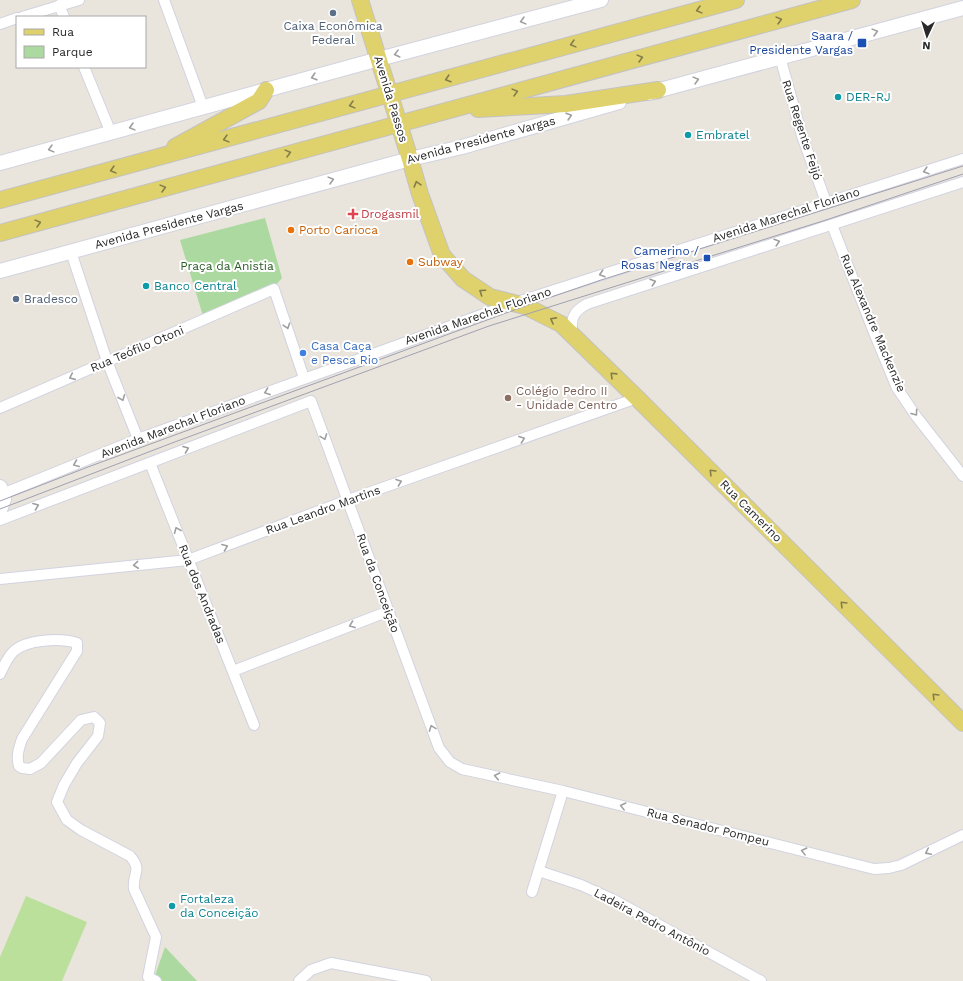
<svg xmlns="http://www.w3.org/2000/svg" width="963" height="981" viewBox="0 0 963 981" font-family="'Work Sans',sans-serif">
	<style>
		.park { fill: #acd99f }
		.pitch { fill: #bbe09c }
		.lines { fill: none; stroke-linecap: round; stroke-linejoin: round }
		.street-casing { stroke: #d2d3e0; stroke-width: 12 }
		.secondary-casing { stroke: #d2d3e0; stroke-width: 16 }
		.primary-casing { stroke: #c3c3c3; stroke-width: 18 }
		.street { stroke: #fff; stroke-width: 10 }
		.secondary { stroke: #fff; stroke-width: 14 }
		.primary { stroke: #dfd16c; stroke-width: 16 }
		.tram { stroke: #a0a0b1; stroke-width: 1 }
		.oneway { stroke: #847d4a }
		.oneway2 { stroke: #9f9f9f }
		.service-dot { fill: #5c6f8a; stroke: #fff; stroke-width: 1.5 }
		.transit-dot { fill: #1a4fb4; stroke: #fff; stroke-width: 1.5 }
		.culture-dot { fill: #0f9aa8; stroke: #fff; stroke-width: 1.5 }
		.health-dot { fill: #e0444e; stroke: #fff; stroke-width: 1.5 }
		.food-dot { fill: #e8710a; stroke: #fff; stroke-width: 1.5 }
		.shop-dot { fill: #3f7fe0; stroke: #fff; stroke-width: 1.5 }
		.education-dot { fill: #8d6e63; stroke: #fff; stroke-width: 1.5 }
		.labels { text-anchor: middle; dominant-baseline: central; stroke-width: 4; stroke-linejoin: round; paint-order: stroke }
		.service-label { font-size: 12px; fill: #4e5e75; stroke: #fff }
		.transit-label { font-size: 12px; fill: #164399; stroke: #fff; text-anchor: end }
		.culture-label { font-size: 12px; fill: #0d838f; stroke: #fff; text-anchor: start }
		.street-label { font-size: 12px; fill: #292929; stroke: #fff }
		.health-label { font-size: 12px; fill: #be3a42; stroke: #fff; text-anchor: start }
		.food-label { font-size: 12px; fill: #c56008; stroke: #fff; text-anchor: start }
		.park-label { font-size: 12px; fill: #285c22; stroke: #fff }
		.shop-label { font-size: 12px; fill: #366cbe; stroke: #fff; text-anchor: start }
		.education-label { font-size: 12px; fill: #785e54; stroke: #fff; text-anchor: start }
	</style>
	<rect width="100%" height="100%" fill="#e9e5dc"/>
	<!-- park -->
	<g class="park">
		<path d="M265,218L282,278L275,286L203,316L180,240Z"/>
		<path d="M165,947L197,981H153Z"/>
	</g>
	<!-- pitch -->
	<path class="pitch" d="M26,896L87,922L62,981H0V957Z"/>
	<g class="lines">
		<defs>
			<g id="street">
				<path d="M164,0L203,107"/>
				<path d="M59,5L64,17"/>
				<path d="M22,17L79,0"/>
				<path d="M0,24L17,18"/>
				<path d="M780,57L802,136L826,202"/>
				<path d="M84,67L111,133"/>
				<path d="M832,225L875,335L897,388L916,416L963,476"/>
				<path d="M71,252L107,361L138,439"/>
				<path d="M572,336C571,319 572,312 587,304L963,182"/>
				<path d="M0,408L274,289L304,378"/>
				<path d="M150,463L254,725"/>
				<path d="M0,495L138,439L514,303L963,159"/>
				<path d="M0,520L311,401L439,748L450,762L462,769L563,791L874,869L889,868L901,865L963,835"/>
				<path d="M0,579L188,560L348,500L637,398"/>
				<path d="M233,671L389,611"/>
				<path d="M0,674C4,666 7,658 13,652C26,639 61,638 77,643V651L22,739C19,748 16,756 19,766L22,768L30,769L41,763L81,720L94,717L100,723L98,736L77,763L64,785L57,802L67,820L81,830L130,856C143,871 132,873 134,889L156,937L148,977L156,981"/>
				<path d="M539,871L581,885L614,900L761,981"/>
				<path d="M532,892L563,791"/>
				<path d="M299,981L311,970L331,963L426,981"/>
			</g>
			<g id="secondary">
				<path d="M649,93L963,8"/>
				<path d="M0,163L379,59L601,0"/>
				<path d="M0,271L410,159L462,147L619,102"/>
				<path d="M0,487L4,499L0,510"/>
			</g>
			<g id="primary">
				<path d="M360,0L410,159L420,194L442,255L463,279L490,297L525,306L561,324L637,398L963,723"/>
				<path d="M478,109L566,104L658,90"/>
				<path d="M175,147L259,101L266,90"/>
				<path d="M0,200L736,0"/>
				<path d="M0,233L852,0"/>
			</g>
		</defs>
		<!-- street casing -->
		<use href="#street" class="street-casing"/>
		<!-- secondary casing -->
		<use href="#secondary" class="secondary-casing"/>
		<!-- primary casing -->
		<use href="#primary" class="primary-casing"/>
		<!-- street -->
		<use href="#street" class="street"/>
		<!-- secondary -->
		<use href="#secondary" class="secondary"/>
		<!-- primary -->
		<use href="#primary" class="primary"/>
		<!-- tram -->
		<g class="tram">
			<path d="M0,501L88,467L525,306L601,280L963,166"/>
			<path d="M0,509L172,443L489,326L826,220L963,174"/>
		</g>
	</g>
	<!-- one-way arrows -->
	<defs><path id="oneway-chevron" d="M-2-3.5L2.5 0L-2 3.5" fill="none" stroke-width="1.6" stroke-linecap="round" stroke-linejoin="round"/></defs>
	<g class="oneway">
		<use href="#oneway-chevron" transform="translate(699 10) rotate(165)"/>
		<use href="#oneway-chevron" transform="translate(779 20) rotate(-15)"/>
		<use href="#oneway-chevron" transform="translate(573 44) rotate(165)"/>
		<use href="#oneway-chevron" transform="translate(640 58) rotate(-15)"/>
		<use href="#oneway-chevron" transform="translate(448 79) rotate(163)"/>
		<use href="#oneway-chevron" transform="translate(515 92) rotate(-15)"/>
		<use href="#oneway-chevron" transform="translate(352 105) rotate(165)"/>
		<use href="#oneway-chevron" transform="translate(226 139) rotate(165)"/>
		<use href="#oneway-chevron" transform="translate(288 153) rotate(-15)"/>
		<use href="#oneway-chevron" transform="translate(113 170) rotate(165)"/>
		<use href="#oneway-chevron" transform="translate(417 184) rotate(-106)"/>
		<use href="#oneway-chevron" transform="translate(163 188) rotate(-15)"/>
		<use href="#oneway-chevron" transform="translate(38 223) rotate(-15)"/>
		<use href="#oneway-chevron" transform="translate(482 292) rotate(-146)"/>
		<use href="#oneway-chevron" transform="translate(553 320) rotate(-152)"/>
		<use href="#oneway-chevron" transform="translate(613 375) rotate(-136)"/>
		<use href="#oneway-chevron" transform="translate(712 472) rotate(-135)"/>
		<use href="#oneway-chevron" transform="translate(843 604) rotate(-135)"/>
		<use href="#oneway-chevron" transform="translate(935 696) rotate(-135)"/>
	</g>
	<g class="oneway2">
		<use href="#oneway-chevron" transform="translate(523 21) rotate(165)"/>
		<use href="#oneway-chevron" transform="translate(875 32) rotate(-15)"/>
		<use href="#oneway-chevron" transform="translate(397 54) rotate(166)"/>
		<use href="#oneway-chevron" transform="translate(314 77) rotate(164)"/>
		<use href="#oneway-chevron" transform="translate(696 80) rotate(-15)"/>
		<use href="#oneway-chevron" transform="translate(569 116) rotate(-16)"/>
		<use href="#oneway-chevron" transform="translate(132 127) rotate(165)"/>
		<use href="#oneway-chevron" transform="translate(51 149) rotate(165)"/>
		<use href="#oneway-chevron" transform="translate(926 171) rotate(163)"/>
		<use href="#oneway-chevron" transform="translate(331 180) rotate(-15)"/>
		<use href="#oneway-chevron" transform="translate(777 242) rotate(-17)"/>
		<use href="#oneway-chevron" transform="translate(602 274) rotate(162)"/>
		<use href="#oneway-chevron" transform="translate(653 282) rotate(-18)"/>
		<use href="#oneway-chevron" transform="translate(287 326) rotate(72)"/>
		<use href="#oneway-chevron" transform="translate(72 377) rotate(156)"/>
		<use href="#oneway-chevron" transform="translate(267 392) rotate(160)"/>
		<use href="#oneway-chevron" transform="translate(122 398) rotate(68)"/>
		<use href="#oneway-chevron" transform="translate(915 413) rotate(54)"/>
		<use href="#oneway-chevron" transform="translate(324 437) rotate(69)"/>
		<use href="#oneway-chevron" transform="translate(522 439) rotate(-20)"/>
		<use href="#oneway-chevron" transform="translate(186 449) rotate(-21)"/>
		<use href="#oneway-chevron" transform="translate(76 464) rotate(158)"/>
		<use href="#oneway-chevron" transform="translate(399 482) rotate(-20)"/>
		<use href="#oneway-chevron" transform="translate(36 506) rotate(-21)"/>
		<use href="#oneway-chevron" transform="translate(177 530) rotate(-112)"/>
		<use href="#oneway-chevron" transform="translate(225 547) rotate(-21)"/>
		<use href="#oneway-chevron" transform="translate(136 565) rotate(174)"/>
		<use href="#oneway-chevron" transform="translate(352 625) rotate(159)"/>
		<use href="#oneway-chevron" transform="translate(432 728) rotate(-110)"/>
		<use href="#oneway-chevron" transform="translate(497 776) rotate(-168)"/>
		<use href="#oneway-chevron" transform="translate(623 806) rotate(-166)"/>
		<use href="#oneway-chevron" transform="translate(804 851) rotate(-166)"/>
		<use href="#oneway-chevron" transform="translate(928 852) rotate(154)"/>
	</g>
	<!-- markers -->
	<g class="service-dot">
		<circle cx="333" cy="13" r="4"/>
		<circle cx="16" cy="299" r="4"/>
	</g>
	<g class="transit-dot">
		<rect x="857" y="38" width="10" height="10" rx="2"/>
		<rect x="703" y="254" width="8" height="8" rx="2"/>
	</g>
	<g class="culture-dot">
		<circle cx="838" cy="97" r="4"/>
		<circle cx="688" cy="135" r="4"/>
		<circle cx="146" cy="286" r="4"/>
		<circle cx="172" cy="906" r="4"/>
	</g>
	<path class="health-dot" d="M351 208h4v4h4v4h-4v4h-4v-4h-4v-4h4z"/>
	<g class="food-dot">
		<circle cx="291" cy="230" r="4"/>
		<circle cx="410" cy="262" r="4"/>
	</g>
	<circle class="shop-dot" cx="303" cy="353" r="4"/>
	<circle class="education-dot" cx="508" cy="398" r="4"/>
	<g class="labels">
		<!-- service labels -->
		<g class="service-label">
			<text x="333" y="26">Caixa Econômica<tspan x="333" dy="14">Federal</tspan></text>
			<text x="24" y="299" text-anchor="start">Bradesco</text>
		</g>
		<!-- transit labels -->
		<g class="transit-label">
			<text x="853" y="36">Saara /<tspan x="853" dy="14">Presidente Vargas</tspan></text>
			<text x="699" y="251">Camerino /<tspan x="699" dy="14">Rosas Negras</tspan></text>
		</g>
		<!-- culture labels -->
		<g class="culture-label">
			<text x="846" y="97">DER-RJ</text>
			<text x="696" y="135">Embratel</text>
			<text x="154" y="286">Banco Central</text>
			<text x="180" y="899">Fortaleza<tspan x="180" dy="14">da Conceição</tspan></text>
		</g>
		<!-- street labels -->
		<g class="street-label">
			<text transform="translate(391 99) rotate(73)">Avenida Passos</text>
			<text transform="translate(802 130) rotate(72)">Rua Regente Feijó</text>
			<text transform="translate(481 140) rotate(-15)">Avenida Presidente Vargas</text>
			<text transform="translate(786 215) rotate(-18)">Avenida Marechal Floriano</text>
			<text transform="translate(169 225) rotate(-15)">Avenida Presidente Vargas</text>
			<text transform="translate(478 316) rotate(-19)">Avenida Marechal Floriano</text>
			<text transform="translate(873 323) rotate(67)">Rua Alexandre Mackenzie</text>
			<text transform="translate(137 349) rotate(-23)">Rua Teófilo Otoni</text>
			<text transform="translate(173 427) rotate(-21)">Avenida Marechal Floriano</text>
			<text transform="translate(323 510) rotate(-20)">Rua Leandro Martins</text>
			<text transform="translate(751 511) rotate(45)">Rua Camerino</text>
			<text transform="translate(378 583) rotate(70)">Rua da Conceição</text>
			<text transform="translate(202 594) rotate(68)">Rua dos Andradas</text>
			<text transform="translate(708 827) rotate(14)">Rua Senador Pompeu</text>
			<text transform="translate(652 922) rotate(28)">Ladeira Pedro Antônio</text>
		</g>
		<!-- health labels -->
		<g class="health-label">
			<text x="361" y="214">Drogasmil</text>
		</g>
		<!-- food labels -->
		<g class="food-label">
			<text x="299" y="230">Porto Carioca</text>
			<text x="418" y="262">Subway</text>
		</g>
		<!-- park labels -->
		<g class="park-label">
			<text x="227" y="266">Praça da Anistia</text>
		</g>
		<!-- shop labels -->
		<g class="shop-label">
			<text x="311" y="346">Casa Caça<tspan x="311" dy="14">e Pesca Rio</tspan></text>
		</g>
		<!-- education labels -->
		<g class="education-label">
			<text x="516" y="391">Colégio Pedro II<tspan x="516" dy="14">- Unidade Centro</tspan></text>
		</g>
	</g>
	<!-- legend -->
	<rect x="16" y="16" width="130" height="52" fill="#ffffff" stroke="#a9a9a9"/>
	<rect x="24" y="29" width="20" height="6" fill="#dfd16c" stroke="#a9a9a9"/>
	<text x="52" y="36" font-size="12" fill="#292929">Rua</text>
	<rect x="24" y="46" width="20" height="12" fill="#acd99f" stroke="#a9a9a9"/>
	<text x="52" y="56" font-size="12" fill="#292929">Parque</text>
	<!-- north arrow -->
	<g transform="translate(927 36) rotate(184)" stroke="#ffffff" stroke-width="3" paint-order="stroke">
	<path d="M0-3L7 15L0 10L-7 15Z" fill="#292929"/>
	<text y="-6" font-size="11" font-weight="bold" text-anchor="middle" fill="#292929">N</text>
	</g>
</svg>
